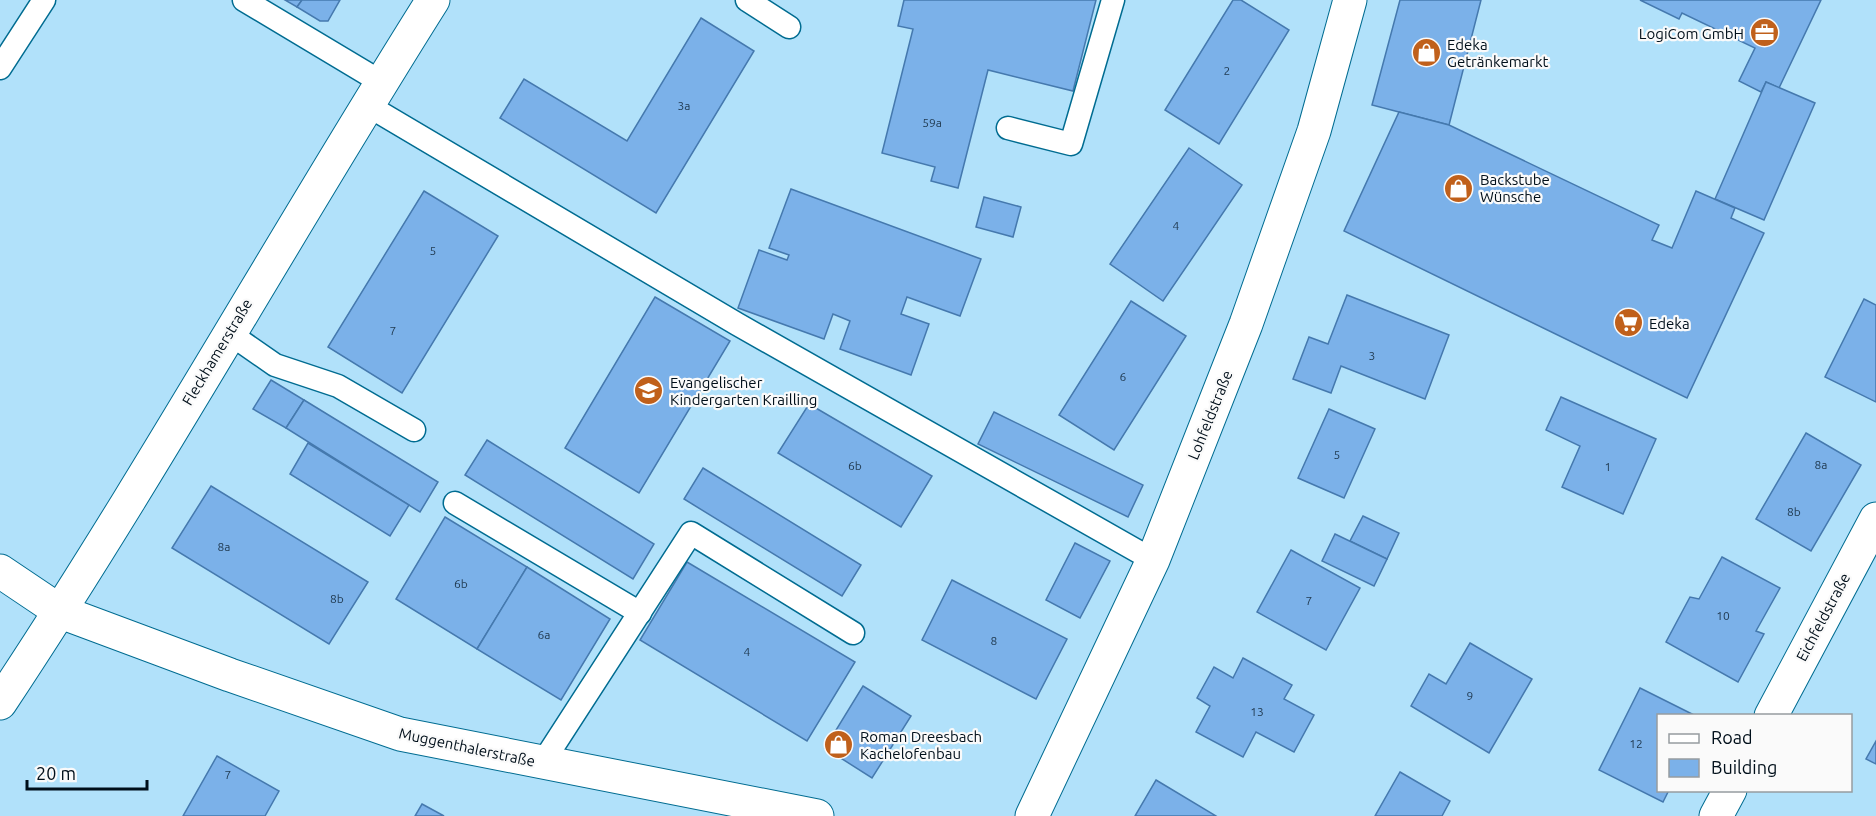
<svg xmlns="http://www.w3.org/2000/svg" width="1876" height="816" viewBox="0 0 1876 816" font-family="Ubuntu,sans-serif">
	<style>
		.building { fill: #7bb1e9; stroke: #4579ae; stroke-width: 1.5 }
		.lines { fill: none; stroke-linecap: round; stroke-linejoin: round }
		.service-casing { stroke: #006c91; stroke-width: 25 }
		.minor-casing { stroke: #006c91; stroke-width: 35 }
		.service { stroke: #fff; stroke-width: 22 }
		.minor { stroke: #fff; stroke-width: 33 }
		.labels { text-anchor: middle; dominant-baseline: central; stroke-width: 4.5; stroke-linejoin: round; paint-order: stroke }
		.number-label { font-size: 12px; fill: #1f384e }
		.poi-label { font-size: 15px; fill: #000f1a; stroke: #fafafa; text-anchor: start }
		.street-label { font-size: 15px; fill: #000f1a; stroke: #fafafa }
	</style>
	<rect width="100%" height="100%" fill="#b1e1fa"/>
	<!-- building -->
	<g class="building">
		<path d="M285,0H302L297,7Z"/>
		<path d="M302,0H340L328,21H320L297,7Z"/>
		<path d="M904,0H1096L1073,91L988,70L958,188L931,181L935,167L882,153L913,29L898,26Z"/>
		<path d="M1233,0H1241L1289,30L1219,144L1165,110Z"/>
		<path d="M1400,0H1481L1449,125L1372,105Z"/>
		<path d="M1640,0H1821L1779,88L1766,82L1761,92L1739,81L1755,48L1682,13L1679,19Z"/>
		<path d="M701,18L754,51L656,213L500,118L524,79L627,141Z"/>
		<path d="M1766,82L1815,103L1764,220L1715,199Z"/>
		<path d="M1399,112L1449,125L1659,225L1652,240L1672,248L1696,191L1735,208L1731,218L1764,233L1687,398L1344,231Z"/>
		<path d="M1189,148L1242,185L1163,301L1110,264Z"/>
		<path d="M791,189L981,259L960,316L907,297L901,314L929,324L911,375L840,349L850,321L833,314L824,339L738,308L759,250L787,260L789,255L769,248Z"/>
		<path d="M424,191L498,236L402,393L328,347Z"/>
		<path d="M984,197L1021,207L1013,237L976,227Z"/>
		<path d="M1347,295L1449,335L1425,399L1341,366L1331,393L1293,379L1309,337L1328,344Z"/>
		<path d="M655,297L730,341L639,493L565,448Z"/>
		<path d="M1864,299L1876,305V402L1825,377Z"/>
		<path d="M1131,301L1186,336L1114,450L1059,415Z"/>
		<path d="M271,380L304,400L286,428L253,409Z"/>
		<path d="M1561,397L1656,439L1623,514L1562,487L1580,446L1546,430Z"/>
		<path d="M304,400L438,482L420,512L286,428Z"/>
		<path d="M809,404L932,476L901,527L778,453Z"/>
		<path d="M1329,409L1375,429L1344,498L1298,478Z"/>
		<path d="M994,412L1143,485L1128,517L978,444Z"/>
		<path d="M1806,433L1861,465L1811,551L1756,519Z"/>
		<path d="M487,440L654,544L633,579L465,475Z"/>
		<path d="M308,443L409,505L390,536L290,474Z"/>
		<path d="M703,468L861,565L842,596L684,499Z"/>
		<path d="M211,486L368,582L329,644L172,548Z"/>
		<path d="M1363,516L1399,533L1387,559L1350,541Z"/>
		<path d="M445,517L527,567L477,649L396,599Z"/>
		<path d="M1335,534L1387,559L1374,586L1322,561Z"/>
		<path d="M1075,543L1110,561L1080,618L1046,600Z"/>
		<path d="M1291,550L1360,588L1326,650L1257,612Z"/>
		<path d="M1722,557L1780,588L1756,631L1764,634L1738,682L1666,642L1690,597L1699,599Z"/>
		<path d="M687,562L855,662L807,741L640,640Z"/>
		<path d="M527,567L610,619L561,700L477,649Z"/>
		<path d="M952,580L1067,639L1036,699L922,640Z"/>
		<path d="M1470,643L1532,679L1489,753L1411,706L1429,674L1446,684Z"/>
		<path d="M1243,658L1292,685L1284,699L1314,715L1294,752L1256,732L1243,757L1196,732L1210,706L1197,698L1214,667L1233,678Z"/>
		<path d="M863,686L911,716L872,778L825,748Z"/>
		<path d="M1640,688L1696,716H1658V790H1669L1663,802L1599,770Z"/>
		<path d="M1876,741V764L1866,759Z"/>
		<path d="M217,756L279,791L265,816H183Z"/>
		<path d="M1400,772L1450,801L1442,816H1375Z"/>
		<path d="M1156,780L1216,816H1135Z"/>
		<path d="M422,804L444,816H415Z"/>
	</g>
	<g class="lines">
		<defs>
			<g id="service">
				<path d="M244,0L381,82"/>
				<path d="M747,0L789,27"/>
				<path d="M0,68L44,0"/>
				<path d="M367,105L737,324L1153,560"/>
				<path d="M1008,128L1071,144L1113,0"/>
				<path d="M229,333L275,365L338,386L414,430"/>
				<path d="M455,503L640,613"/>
				<path d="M543,762L691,533L853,633"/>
			</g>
			<g id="minor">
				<path d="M0,571L61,612L230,675L400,734L817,816"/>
				<path d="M0,703C152,474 286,233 433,0"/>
				<path d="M1771,716L1876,519"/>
				<path d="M1032,816L1153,560L1246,324L1314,131L1350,0"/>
				<path d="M1716,816L1730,790"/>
			</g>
		</defs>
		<!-- service casing -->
		<use href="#service" class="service-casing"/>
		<!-- minor casing -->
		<use href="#minor" class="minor-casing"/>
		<!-- service -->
		<use href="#service" class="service"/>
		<!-- minor -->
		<use href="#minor" class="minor"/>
	</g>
	<!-- icons -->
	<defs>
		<symbol id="office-disc" viewBox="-11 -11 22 22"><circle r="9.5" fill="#c0601b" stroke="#fafafa"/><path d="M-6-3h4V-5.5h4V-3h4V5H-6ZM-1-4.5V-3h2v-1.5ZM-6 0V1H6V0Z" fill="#fff"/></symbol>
		<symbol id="shop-disc" viewBox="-11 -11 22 22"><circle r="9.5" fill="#c0601b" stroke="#fafafa"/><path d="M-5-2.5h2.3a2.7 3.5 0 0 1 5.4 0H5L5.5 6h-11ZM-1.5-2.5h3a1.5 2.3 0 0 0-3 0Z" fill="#fff"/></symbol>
		<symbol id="supermarket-disc" viewBox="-11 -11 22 22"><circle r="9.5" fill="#c0601b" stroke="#fafafa"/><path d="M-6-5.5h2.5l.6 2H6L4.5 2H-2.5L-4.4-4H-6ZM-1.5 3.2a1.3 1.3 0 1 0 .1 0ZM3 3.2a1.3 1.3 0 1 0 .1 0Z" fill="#fff"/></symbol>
		<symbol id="school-disc" viewBox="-11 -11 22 22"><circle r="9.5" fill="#c0601b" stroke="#fafafa"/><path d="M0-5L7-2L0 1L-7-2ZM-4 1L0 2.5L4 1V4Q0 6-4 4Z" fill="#fff"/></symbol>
	</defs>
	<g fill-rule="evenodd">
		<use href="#office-disc" x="1748" y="16" width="33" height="33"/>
		<use href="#shop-disc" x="1410" y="36" width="33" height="33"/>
		<use href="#shop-disc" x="1442" y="172" width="33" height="33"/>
		<use href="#supermarket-disc" x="1612" y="306" width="33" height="33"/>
		<use href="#school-disc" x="632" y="374" width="33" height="33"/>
		<use href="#shop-disc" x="822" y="728" width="33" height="33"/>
	</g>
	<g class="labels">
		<!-- number labels -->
		<g class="number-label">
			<text x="1227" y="70">2</text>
			<text x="684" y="105">3a</text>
			<text x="932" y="122">59a</text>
			<text x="1176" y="225">4</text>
			<text x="433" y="250">5</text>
			<text x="393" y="330">7</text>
			<text x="1372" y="355">3</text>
			<text x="1123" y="376">6</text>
			<text x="1337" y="454">5</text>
			<text x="1821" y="464">8a</text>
			<text x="855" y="465">6b</text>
			<text x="1608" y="466">1</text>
			<text x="1794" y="511">8b</text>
			<text x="224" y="546">8a</text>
			<text x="461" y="583">6b</text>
			<text x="337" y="598">8b</text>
			<text x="1309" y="600">7</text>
			<text x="1723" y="615">10</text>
			<text x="544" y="634">6a</text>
			<text x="994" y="640">8</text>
			<text x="747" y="651">4</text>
			<text x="1470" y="695">9</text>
			<text x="1257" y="711">13</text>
			<text x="1636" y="743">12</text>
			<text x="228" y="774">7</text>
		</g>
		<!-- poi labels -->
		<g class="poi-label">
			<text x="1744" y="33" text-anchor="end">LogiCom GmbH</text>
			<text x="1447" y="44">Edeka<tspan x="1447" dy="17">Getränkemarkt</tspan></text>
			<text x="1480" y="179">Backstube<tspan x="1480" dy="17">Wünsche</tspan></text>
			<text x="1649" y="323">Edeka</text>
			<text x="670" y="382">Evangelischer<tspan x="670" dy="17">Kindergarten Krailling</tspan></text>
			<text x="860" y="736">Roman Dreesbach<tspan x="860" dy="17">Kachelofenbau</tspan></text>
		</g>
		<!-- street labels -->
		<g class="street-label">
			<text transform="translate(217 352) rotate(-59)">Fleckhamerstraße</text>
			<text transform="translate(1210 415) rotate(-68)">Lohfeldstraße</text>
			<text transform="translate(1823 617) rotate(-62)">Eichfeldstraße</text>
			<text transform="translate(467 747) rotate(12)">Muggenthalerstraße</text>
		</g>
	</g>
	<!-- legend -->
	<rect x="1657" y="714" width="195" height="78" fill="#fafafa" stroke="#969ca0" stroke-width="1.5"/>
	<rect x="1669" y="734" width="30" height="9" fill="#ffffff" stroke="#969ca0" stroke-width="1.5"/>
	<text x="1711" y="744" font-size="18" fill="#000f1a">Road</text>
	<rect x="1669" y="759" width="30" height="18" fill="#7bb1e9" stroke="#969ca0" stroke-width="1.5"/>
	<text x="1711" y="774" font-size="18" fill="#000f1a">Building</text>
	<!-- scale -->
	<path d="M27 780v9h120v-9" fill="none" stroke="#000f1a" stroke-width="3"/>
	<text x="36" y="780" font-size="18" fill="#000f1a" stroke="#fafafa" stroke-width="4.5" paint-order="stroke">20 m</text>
</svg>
